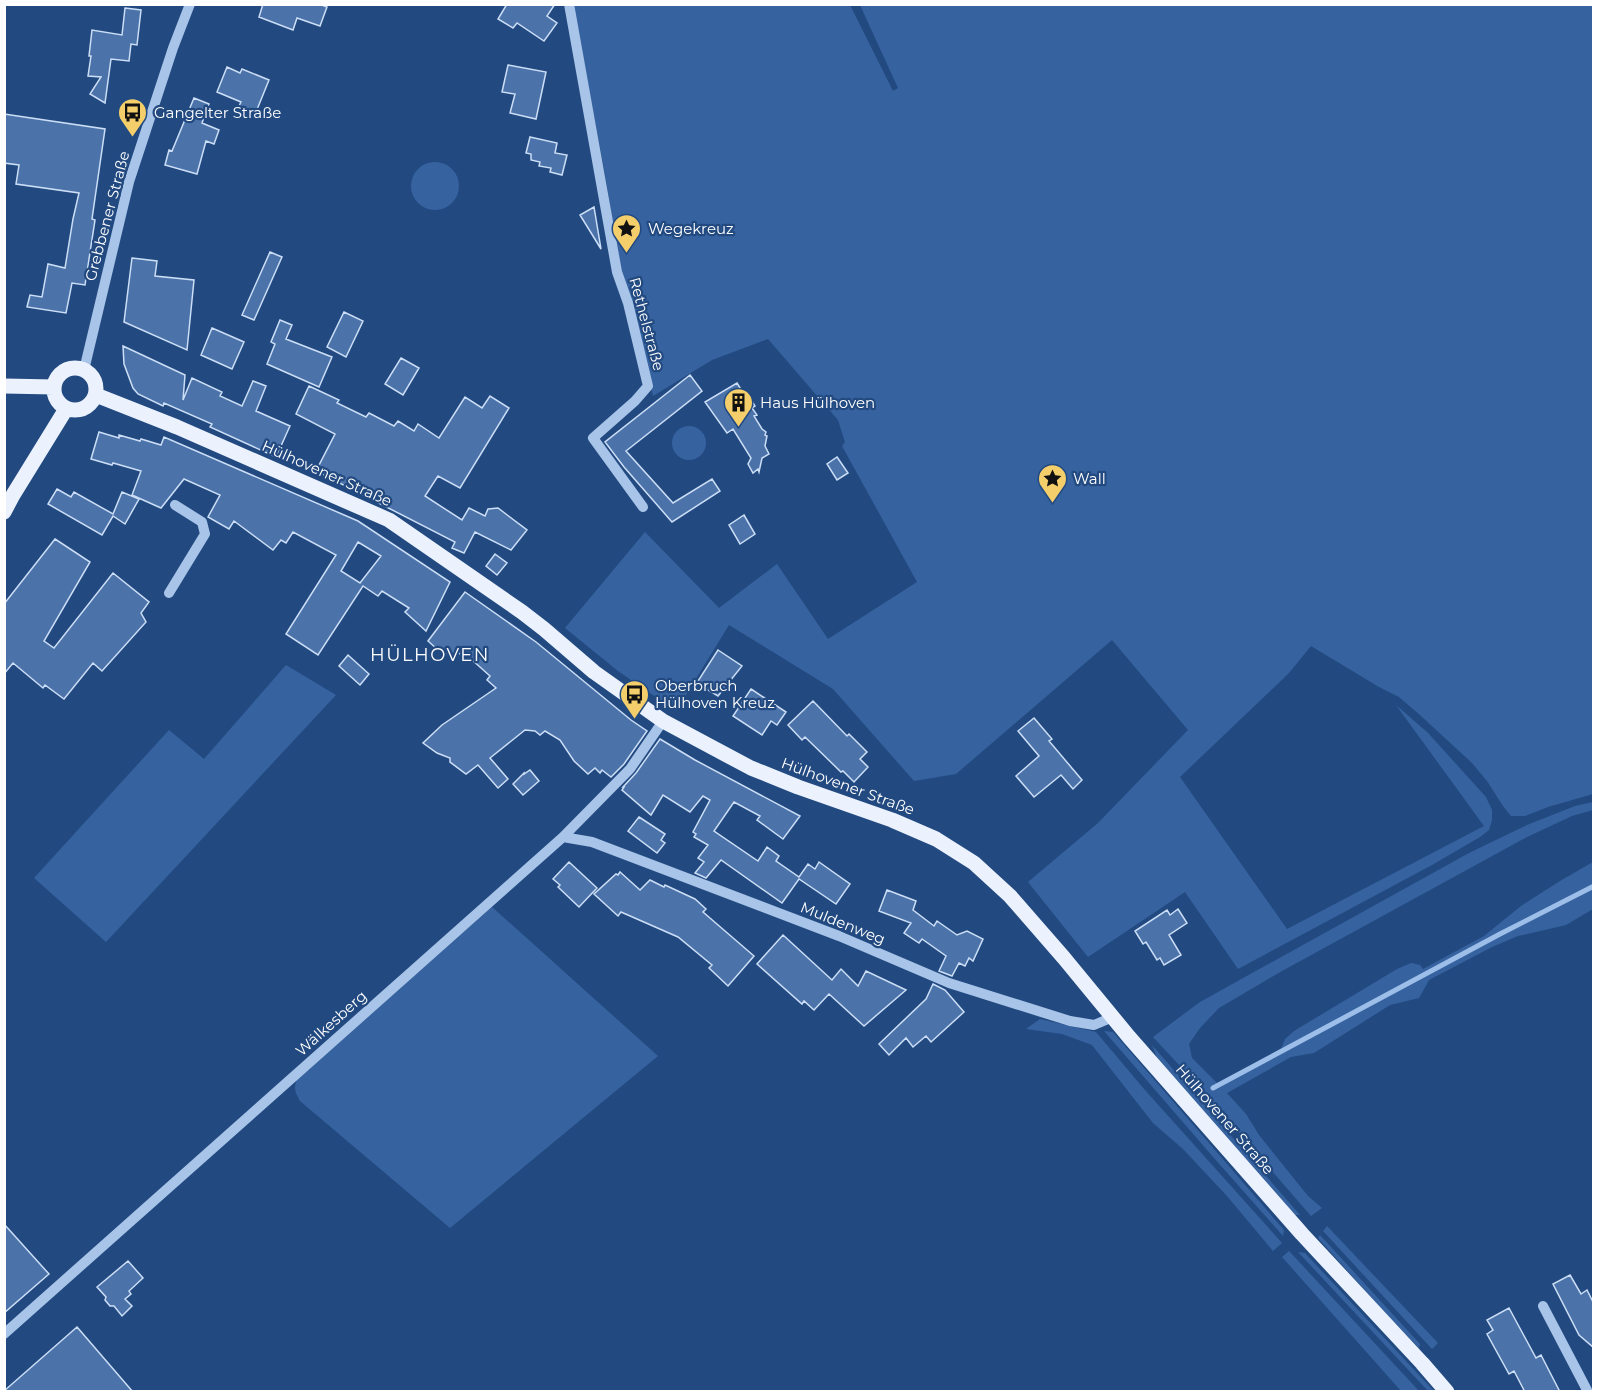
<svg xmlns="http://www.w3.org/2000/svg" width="1598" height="1396" font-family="Montserrat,sans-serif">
<rect width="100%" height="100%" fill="#224a81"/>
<path fill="#36639f" d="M573,5H850L893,91L898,88L860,5H1593V794L1548,807L1525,816H1511L1503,806L1487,781L1472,763L1420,715L1399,697L1379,687L1311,646L1289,673L1180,777L1287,929L1484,826L1396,705L1428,733L1486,797L1492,810V820L1489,830L1480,837L1432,865L1238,969L1185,892L1088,957L1028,882L1098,823L1188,730L1112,640L956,774L914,781L833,689L729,625L676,711L618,671L565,628L645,532L719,608L777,564L828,639L917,582L842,446L845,442L838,420L768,339L712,360L653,396L631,298L621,274L605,174Z
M411 186a24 24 0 1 1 48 0a24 24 0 1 1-48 0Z
M672 443a17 17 0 1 1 34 0a17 17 0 1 1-34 0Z
M286,665L336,695L106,942L34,878L169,730L204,759Z
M1593,802V810L1572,816L1527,837L1282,971L1219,1008L1200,1028L1189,1044L1192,1058L1218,1084L1281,1049L1285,1039L1294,1031L1397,969L1411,963L1420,965L1423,969L1484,936L1521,906L1560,881L1593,862V909L1566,925L1518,936L1492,947L1429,980L1419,998L1390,1005L1314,1053L1291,1057L1227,1093L1246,1114L1259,1135L1308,1196L1322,1208L1311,1216L1194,1081L1153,1037L1200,1002L1469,853L1527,825L1575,806Z
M492,907L658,1056L450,1228L300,1101C294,1091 293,1086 299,1076Z
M1040,1019L1096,1032L1144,1089L1282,1243L1273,1251L1227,1196L1183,1149L1153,1123L1092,1045L1062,1034L1026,1029Z
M1104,1031L1113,1032L1284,1230L1283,1236L1214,1158Z
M1152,1045L1300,1215H1295L1157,1058Z
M1327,1226L1438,1343L1432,1349L1323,1231Z
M1320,1235L1420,1344L1419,1348L1387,1315L1318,1238Z
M1289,1251L1419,1391H1401L1282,1257Z
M1298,1252L1305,1253L1434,1391H1428Z"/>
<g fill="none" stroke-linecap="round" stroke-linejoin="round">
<path stroke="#9cbee9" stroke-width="5" d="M1213,1088L1500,934L1594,886"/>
</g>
<path fill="#4b73aa" stroke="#ccdef6" stroke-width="1.5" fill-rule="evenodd" d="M263,4H319L327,7L320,26L297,18L293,30L259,17Z
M507,4H555L547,16L557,23L544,41L517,23L513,28L498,19Z
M125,8L141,10L137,45L131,44L129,61L111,59L105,103L90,94L101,77L88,76L91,56H89L92,30L122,35Z
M508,65L546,72L536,119L510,113L515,94L502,92Z
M227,67L240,73L242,69L269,80L256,112L239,106L241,102L217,92Z
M194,98L209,104L202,123L219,130L214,144L206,141L197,174L165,165L169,150L172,151Z
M4,114L105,129L92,219L95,220L85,285L72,283L66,313L27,307L30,295L42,297L48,264L65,268L73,219L79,193L16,184L19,165L4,163Z
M530,137L557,143L555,153L567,155L562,175L550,172L551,168L539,166L540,162L531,160V154L526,153Z
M594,207L601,249L580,215Z
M270,252L282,257L254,320L242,315Z
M132,258L157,261L155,276L194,280L187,350L124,322Z
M344,312L363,321L346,357L327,347Z
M280,320L292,325L286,339L332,357L319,387L267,364L275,344L271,342Z
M212,328L244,342L232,369L201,355Z
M123,346L185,375L183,400L192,378L222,392L220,396L242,406L253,381L266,386L256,411L290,426L276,457L210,427L212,424L164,403L163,406L138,394L133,388L124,364Z
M401,358L419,368L403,395L385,384Z
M690,375L702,391L626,451L673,503L712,479L720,491L672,522L624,467L605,442Z
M737,383L745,396L748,395L755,406L752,408L757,415L754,416L762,429L766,432L765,435L767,436L765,446L769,454L762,458L759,472L758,469L753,473L748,464L751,458L733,429L727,433L705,402Z
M309,386L339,400L337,403L366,417L369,413L394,426L398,421L414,431L418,424L439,438L465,397L482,408L490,396L509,408L460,488L438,476L425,496L462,520L469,508L485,516L488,509L498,508L527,530L511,550L475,532L464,553L452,548L455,542L316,471L335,434L296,414Z
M99,432L119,438V435L140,441L141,439L161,445L164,437L358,521L450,582L426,631L405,612L409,608L382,591L378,596L363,586L318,655L286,634L336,555L293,532L286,543L281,540L273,550L234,521L229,529L208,517L220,495L184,479L161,508L132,495L141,471L113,463L112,465L91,459ZM358,542L381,556L360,583L341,571Z
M837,457L848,473L837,480L827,464Z
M57,489L71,497L74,492L113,514L122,492L139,499L125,524L113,516L102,535L48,504Z
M744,515L755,534L740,544L729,525Z
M55,539L90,562L44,641L54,648L113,573L149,602L141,613L146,622L102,671L93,663L64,699L45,685L43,688L13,663L4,674V604Z
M495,554L507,563L497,575L486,566Z
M465,592L536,642L631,720L647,731L624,764L611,777L602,770L600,773L595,768L588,774L574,761L560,740L545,731L540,735L535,731L525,730L490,758L508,779L498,788L478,765L466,774L450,762V758L437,753L423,743L442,725L496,688L487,680L490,676L462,651L460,654L456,651L451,657L439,647L437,649L428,641Z
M718,650L742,666L718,696L703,687L704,685L698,681Z
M348,655L369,674L360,685L339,666Z
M751,689L786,712L777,725L771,721L762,735L733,716Z
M813,701L847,736L849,734L867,752L860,759L868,767L854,782L843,771L841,772L805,737L802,740L788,725Z
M1034,718L1052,739L1049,741L1082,780L1073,789L1061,775L1034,797L1016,776L1039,756L1018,731Z
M660,739L695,760L800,816L783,839L757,820L760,816L734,802L714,831L758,861L767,847L779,856L776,861L799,877L808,864L815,869L819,862L850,884L836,904L799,879L782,903L721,860L706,878L695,873L704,862L698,858L708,845L694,837L696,834L693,832L710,800L703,796L690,812L663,795L651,815L622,790L624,787H623L636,773Z
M530,770L539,781L523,795L513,784L524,773V774Z
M639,817L665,834L661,840L665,843L657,853L628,831Z
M569,862L597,888L579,907L558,887L560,885L553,879Z
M620,872L640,890L650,880L664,887L665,885L695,899L706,909L703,912L754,956L728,986L709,968L712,965L678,937L621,912L618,916L594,894L616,874L618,875Z
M887,890L916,901L913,910L934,926L937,921L957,935L967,931L983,939L973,961L969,958L965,966L959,963L952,976L939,971L946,956L922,939L919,943L904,933L911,923L879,911Z
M1178,909L1187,923L1169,935L1181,955L1164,965L1160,958L1157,960L1146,942L1143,944L1135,931L1167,910L1170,915Z
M783,935L832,980L841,969L858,986L866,971L906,990L864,1026L829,994L814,1010L804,1001L802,1004L757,964Z
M933,984L945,990L964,1012L931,1042L926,1036L913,1047L906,1038L889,1055L879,1044L926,999Z
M4,1224L49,1274L4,1313Z
M128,1261L143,1278L129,1291L131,1294L125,1299L132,1306L122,1316L114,1306H110L105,1300L106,1297L97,1287Z
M1570,1275L1581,1294L1587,1290L1593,1302V1347L1579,1335L1553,1284Z
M1509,1308L1536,1358L1541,1355L1560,1392H1525L1514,1371L1509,1374L1487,1334L1493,1330L1487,1320Z
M77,1327L133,1392H4V1391Z"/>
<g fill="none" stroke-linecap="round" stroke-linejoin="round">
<path stroke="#a8c4e8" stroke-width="10" d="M569,4L617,272L628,303L648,386L635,401L593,438L643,507
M84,370L129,182L173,48L190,4
M169,593L205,534L202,522L175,505
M563,837L592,842L839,936L949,983L1070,1021L1094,1025L1113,1017
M1543,1306L1588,1392
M4,1334L563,837L630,769L663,721"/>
<path stroke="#ebf2fd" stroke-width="15" d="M54 389a21 21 0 1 1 42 0a21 21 0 1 1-42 0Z
M4,386L54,387
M96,395L177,427L389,520L522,612L544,629L594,672L663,721L751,768L798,787L892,820L936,839L974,863L1010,896L1064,958L1129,1037L1302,1234L1422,1363L1447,1392
M4,512L13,495L66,409"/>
</g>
<defs>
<symbol id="bus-pin" viewBox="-11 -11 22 30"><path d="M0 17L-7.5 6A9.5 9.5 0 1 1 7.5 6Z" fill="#f3ce6b" stroke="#224a81"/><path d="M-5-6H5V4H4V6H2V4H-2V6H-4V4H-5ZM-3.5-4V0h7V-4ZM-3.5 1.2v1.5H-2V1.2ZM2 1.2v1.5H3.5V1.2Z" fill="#111"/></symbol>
<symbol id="sight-pin" viewBox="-11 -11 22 30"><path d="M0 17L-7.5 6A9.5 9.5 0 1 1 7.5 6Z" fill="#f3ce6b" stroke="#224a81"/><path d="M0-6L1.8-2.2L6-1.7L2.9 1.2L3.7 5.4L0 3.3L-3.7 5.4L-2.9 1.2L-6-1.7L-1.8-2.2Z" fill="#111"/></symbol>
<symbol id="building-pin" viewBox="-11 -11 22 30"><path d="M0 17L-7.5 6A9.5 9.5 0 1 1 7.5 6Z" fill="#f3ce6b" stroke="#224a81"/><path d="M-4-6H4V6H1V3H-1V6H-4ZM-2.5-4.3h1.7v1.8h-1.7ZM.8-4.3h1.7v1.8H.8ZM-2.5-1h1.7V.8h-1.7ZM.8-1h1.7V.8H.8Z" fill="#111"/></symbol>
</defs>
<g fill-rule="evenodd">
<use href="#bus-pin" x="116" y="96" width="33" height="45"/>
<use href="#sight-pin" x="610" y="212" width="33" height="45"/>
<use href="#building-pin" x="722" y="386" width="33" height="45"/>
<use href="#sight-pin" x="1036" y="462" width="33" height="45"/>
<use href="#bus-pin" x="618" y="678" width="33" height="45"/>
</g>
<g text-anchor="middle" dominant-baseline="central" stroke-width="4.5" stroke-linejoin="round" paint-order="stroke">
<g font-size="15" fill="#fff" stroke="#224a81" text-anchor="start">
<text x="154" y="112">Gangelter Straße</text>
<text x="648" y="228">Wegekreuz</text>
<text x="760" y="402">Haus Hülhoven</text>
<text x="1073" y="478">Wall</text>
<text x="655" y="685">Oberbruch<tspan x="655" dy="17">Hülhoven Kreuz</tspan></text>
</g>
<g font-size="15" fill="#fff" stroke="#224a81">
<text transform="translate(107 216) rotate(-75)">Grebbener Straße</text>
<text transform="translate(647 324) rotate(75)">Rethelstraße</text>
<text transform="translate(327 473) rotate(24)">Hülhovener Straße</text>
<text transform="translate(848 786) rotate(20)">Hülhovener Straße</text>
<text transform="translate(843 923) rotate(22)">Muldenweg</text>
<text transform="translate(331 1023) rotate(-42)">Wälkesberg</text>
<text transform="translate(1225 1119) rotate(49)">Hülhovener Straße</text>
</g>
<g font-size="18" letter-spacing="1.5" fill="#fff" stroke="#224a81">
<text x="430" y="655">HÜLHOVEN</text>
</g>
</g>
<rect width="1598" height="1396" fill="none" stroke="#ffffff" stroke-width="12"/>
</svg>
